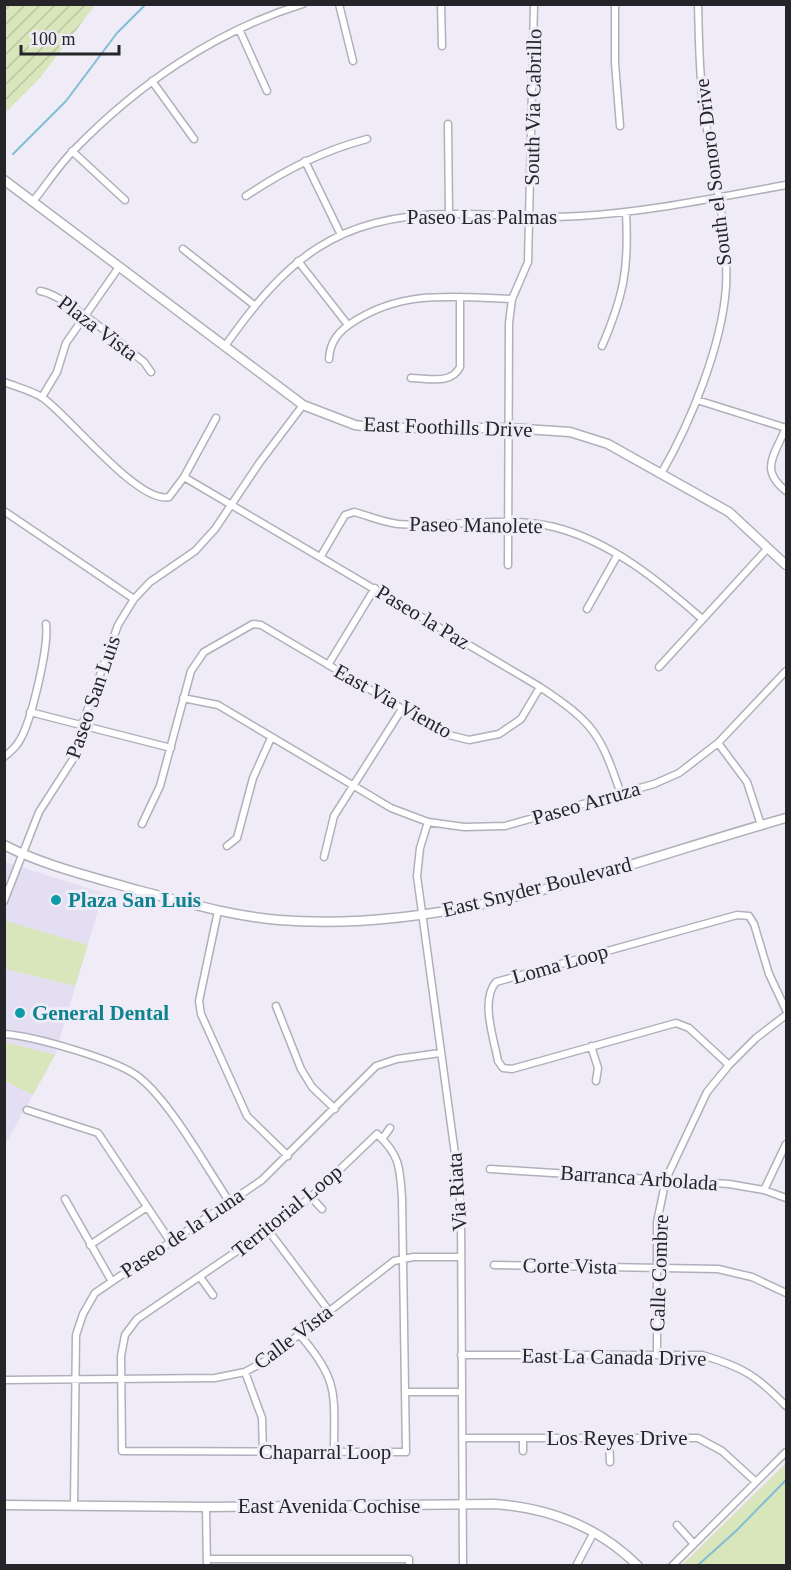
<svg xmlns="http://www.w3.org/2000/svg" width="791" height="1570" font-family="Georgia,serif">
<defs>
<pattern id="garden-furrows" width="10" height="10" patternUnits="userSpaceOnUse" patternTransform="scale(1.5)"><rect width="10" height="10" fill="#d9e6bc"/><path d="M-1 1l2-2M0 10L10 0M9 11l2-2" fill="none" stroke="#bac5a2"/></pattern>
</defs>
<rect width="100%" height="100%" fill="#efecf8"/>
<path fill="#e3def2" d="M5,862L103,893L55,1055L5,1145Z"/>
<path fill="#d9e6bc" d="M6,921L88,945L75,986L5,969Z
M5,1042L55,1055L33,1095L5,1081Z
M786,1463V1565H682Z"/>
<path fill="url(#garden-furrows)" d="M5,4L95,5L40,78L5,113Z"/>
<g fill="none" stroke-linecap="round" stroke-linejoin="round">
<path stroke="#80bdd7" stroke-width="2" d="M13,154L66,101L117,33L146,4
M697,1566L736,1531L786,1480"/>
<defs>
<path id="street" d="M339,4L353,61
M441,4L442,46
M615,4V63L620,126
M239,29L267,91
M152,81L194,139
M448,124L449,214
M72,151L125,200
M305,161L341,235
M246,196C285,170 322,151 367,139
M34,200C47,184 59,165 74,150C137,85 215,31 303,4
M183,249L254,305
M298,261L348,325
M40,291C64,294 122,345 144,362L151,372
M225,346C287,258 336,216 448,214C492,213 536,219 580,216C649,212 718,197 786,185
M602,346C624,295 629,268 626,212
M329,359C330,341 339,331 353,322C404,289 454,297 512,299
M411,378C429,378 451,385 460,367V297
M4,382C17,387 33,391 43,398C71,418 138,504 169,497L184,477L216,418
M42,397L57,372L66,343L119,267
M697,400L786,428
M786,427C776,454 758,469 786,491
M662,472C691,422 722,345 726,287C729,227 712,168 704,110C699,75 699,39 698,4
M184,477L540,687C594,723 600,733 621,794
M4,511L134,599
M321,556L345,515L354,512C369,516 382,522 398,524C449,528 504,515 554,527C610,541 659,581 701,618
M508,565L509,323L512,299L528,262L534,4
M587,609L617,556
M328,665L375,588
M659,667L767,549
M183,698L218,705L391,808L428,822L464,827L505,826L654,784L679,773L718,743L786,671
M30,712L171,748
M718,743L747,782L761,825
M4,757C9,753 15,748 18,743C31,725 49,646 46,624
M428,822L420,848L417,876L458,1176L461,1212L463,1566
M142,824L160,786L191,671L204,652L253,624L261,625L445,734L469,740L499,734L521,719L540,687
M227,846L237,838L253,778L271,738
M324,857L334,816L402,709
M4,901L39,812L75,756L82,725L118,625L134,599L150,582L195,551L215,529L260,462L303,405
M218,911L199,1001L201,1014L247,1116L288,1156
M276,1006L301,1069L312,1087L335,1109
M4,1034C33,1036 119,1060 140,1078C171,1103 206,1167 229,1201
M591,1046L598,1068L596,1081
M729,1065L689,1028L676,1023L512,1069L503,1068L498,1061C494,1039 480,1000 496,982L737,915L749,916L754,924L769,974L786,1010
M27,1110L98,1133L170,1241
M377,1134C400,1155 400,1168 402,1198L406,1452L122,1451L121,1356L125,1335L137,1319L268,1230L311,1197Z
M382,1139L390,1128
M490,1169L729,1184L764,1190L786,1198
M764,1190L786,1144
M311,1197L322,1209
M65,1199L111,1280
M268,1230L329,1311
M90,1245L147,1207
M494,1265L718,1269L752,1277L786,1293
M200,1277L213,1295
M299,1334C340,1381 334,1394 334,1453
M657,1354V1222L666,1179L707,1092L729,1065L756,1038L786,1015
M461,1355H702C743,1367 757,1376 786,1406
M245,1372L262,1418L263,1453
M4,1380L215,1378L245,1372L265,1361L394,1261L413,1257H461
M406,1392H461
M609,1437L610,1462
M462,1438H698L722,1451L756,1482
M523,1438V1451
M74,1506L76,1335L83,1314L95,1293L262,1180L376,1066L397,1059L440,1053
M206,1507L207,1566
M677,1525L694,1544
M207,1559H409V1566
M576,1566L594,1532
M672,1566L786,1452"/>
<path id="secondary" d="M4,180L303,405L355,425L377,428H509L570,432L608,444L729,512L786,565
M4,845C45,866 93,877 137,890C184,902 231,916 279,920C453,934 622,864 786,818
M4,1505L206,1507L495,1504C549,1508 599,1527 638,1566"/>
</defs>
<use href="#street" stroke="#b1afba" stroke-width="9"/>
<use href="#secondary" stroke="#b1afba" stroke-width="11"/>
<use href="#street" stroke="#fff" stroke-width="6"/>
<use href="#secondary" stroke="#fff" stroke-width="8"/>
</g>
<g fill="#0f9aa8" stroke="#efecf8" stroke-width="2">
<circle cx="56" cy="900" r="6"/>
<circle cx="20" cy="1013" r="6"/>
</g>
<g text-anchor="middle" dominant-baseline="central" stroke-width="6" stroke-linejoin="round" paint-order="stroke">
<g font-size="21" fill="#252428" stroke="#efecf8">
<text transform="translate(533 107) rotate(-89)">South Via Cabrillo</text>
<text transform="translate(713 172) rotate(-97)">South el Sonoro Drive</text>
<text x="482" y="217">Paseo Las Palmas</text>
<text transform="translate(98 328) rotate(37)">Plaza Vista</text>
<text transform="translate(448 427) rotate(2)">East Foothills Drive</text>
<text transform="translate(476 525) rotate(1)">Paseo Manolete</text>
<text transform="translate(423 617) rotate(31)">Paseo la Paz</text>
<text transform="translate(93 697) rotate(-71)">Paseo San Luis</text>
<text transform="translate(393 701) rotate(29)">East Via Viento</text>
<text transform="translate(586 803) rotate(-16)">Paseo Arruza</text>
<text transform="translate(537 887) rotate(-14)">East Snyder Boulevard</text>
<text transform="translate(560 964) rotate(-16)">Loma Loop</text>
<text transform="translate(639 1178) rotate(4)">Barranca Arbolada</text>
<text transform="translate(457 1192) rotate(-94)">Via Riata</text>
<text transform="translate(287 1211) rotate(-39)">Territorial Loop</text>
<text transform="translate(182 1233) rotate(-34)">Paseo de la Luna</text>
<text transform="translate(570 1266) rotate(1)">Corte Vista</text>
<text transform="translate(659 1273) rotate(-88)">Calle Combre</text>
<text transform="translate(293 1337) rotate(-37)">Calle Vista</text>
<text transform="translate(614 1357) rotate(1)">East La Canada Drive</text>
<text x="617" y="1438">Los Reyes Drive</text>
<text x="325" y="1452">Chaparral Loop</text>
<text x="329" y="1506">East Avenida Cochise</text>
</g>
<g font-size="21" font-weight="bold" fill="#0d838f" stroke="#efecf8" text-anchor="start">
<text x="68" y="900">Plaza San Luis</text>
<text x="32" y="1013">General Dental</text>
</g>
</g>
<rect width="791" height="1570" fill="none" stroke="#252428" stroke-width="12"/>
<path d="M21 45v9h98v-9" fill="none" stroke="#252428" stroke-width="3"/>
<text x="30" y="45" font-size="18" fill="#252428" stroke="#efecf8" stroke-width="4.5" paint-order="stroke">100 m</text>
</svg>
